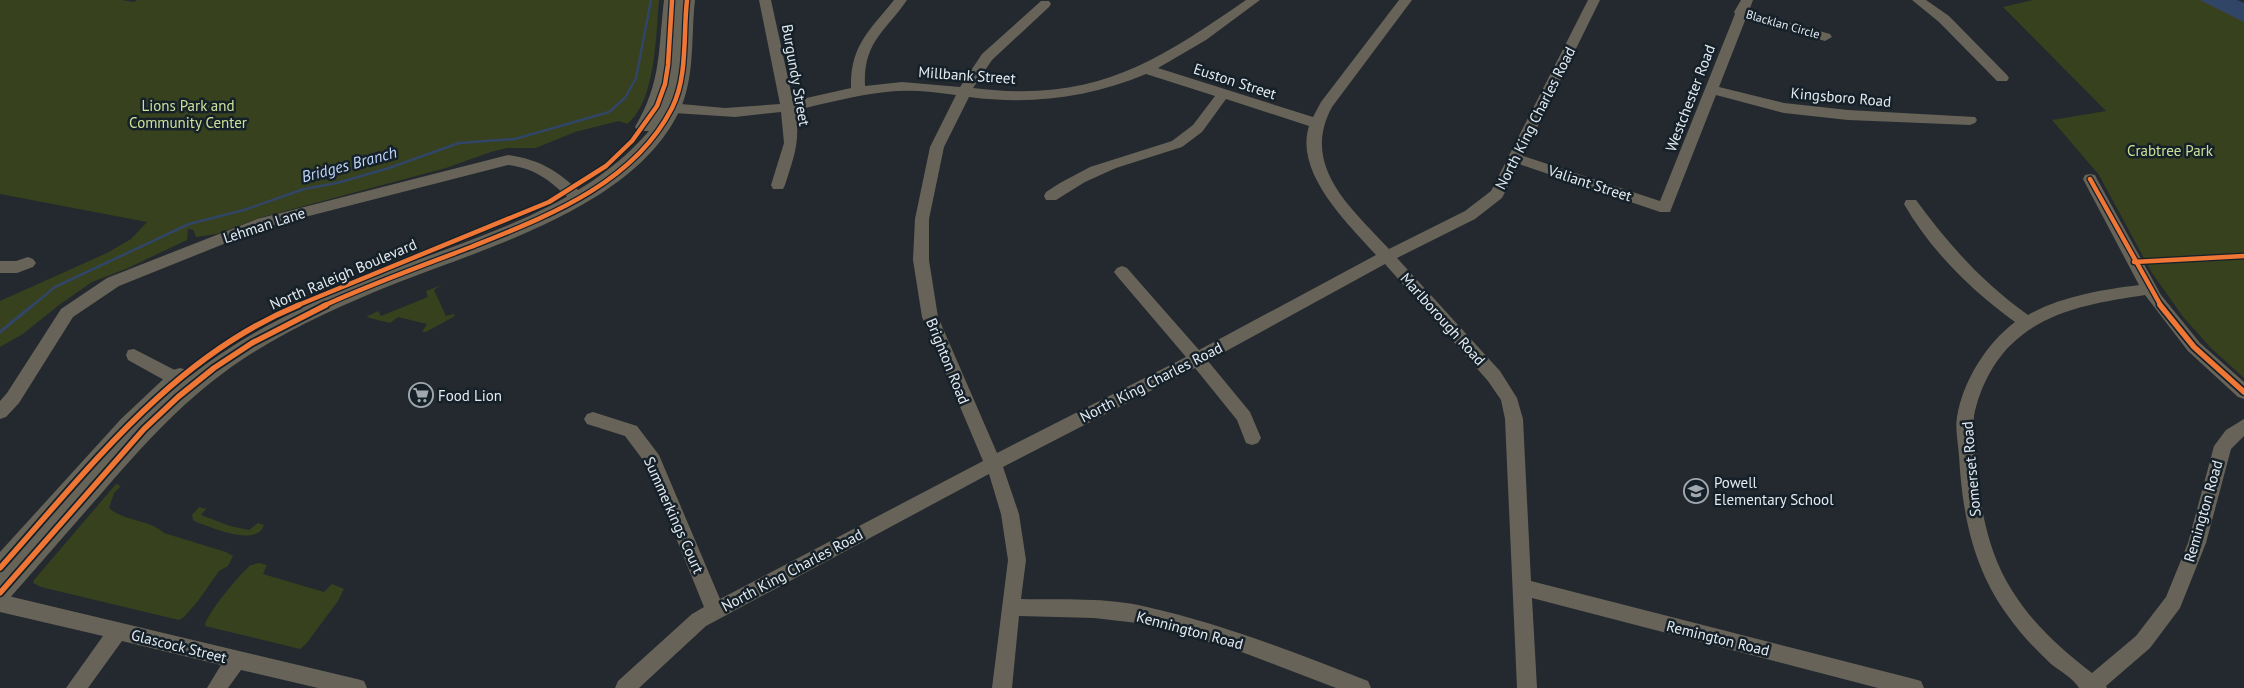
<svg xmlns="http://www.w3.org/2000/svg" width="2244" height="688" font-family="'PT Sans',sans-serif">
<rect width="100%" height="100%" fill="#23292e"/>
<path fill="#37411e" d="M0,0H122L134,2L137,0H659C656,33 656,102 627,124L619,121L575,132L536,148H507L491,152L446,168L259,218L217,234L196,237L193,230L188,229L187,240L128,268L92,282L59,305L23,334L0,347V301L107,253L131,239L147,222L0,194Z
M2033,0H2222L2244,8V378L2211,348L2184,318L2152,273L2099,175L2052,120L2106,111L2003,7Z
M442,285L434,290L446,316L454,314L455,316L426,332H422L427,324L398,317L390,323L366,317L378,311L381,316L428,297L426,291Z
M116,484L121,486L114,493L109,508C125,522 149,519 164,533L226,552L233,556L228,566L219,571L198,601L184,617L179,620L41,587L33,583L34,580Z
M199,507L206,509L201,515L230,526L249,530L258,523L264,525C256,548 212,527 196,522L193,520L192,515Z
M259,563L267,565L263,574L324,592L332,584L344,589L338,601L306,644L300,649L205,626C204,617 242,571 251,565C252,565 258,563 259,563Z"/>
<path fill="#314666" d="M2200,0H2237L2244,3V22Z"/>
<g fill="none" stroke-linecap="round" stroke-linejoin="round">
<path stroke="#314666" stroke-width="2.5" d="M32,306L55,287L189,224L244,210L304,189L337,183L389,168L459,143L515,139L609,112L625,98L636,78L651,0"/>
<path stroke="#314666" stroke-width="3" d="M0,332L33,305"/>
<path fill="#676358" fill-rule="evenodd" d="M759,0H771L793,101L851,88C850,46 869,31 894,0H907C885,32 863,42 865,86L902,82L960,87L982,54L1041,1H1049L1051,4L1049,7L992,60L973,88C1092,103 1152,65 1246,0H1260L1206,40L1158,68L1313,117L1321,102L1399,0H1412L1332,107C1300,166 1351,208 1389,249L1465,211L1491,191L1588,0H1600L1523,156L1660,201L1735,14L1734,12L1741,0H1753L1749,11L1830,34L1832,37L1825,41L1746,18L1719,87L1784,103L1848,110L1975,117L1977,120L1975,123L1970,125L1848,120L1784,113L1716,95L1670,212H1660L1519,164L1502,198L1475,219L1397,258L1500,371L1517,398L1523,419L1531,581L1914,679L1921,681L1924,688H1878L1532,598L1537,688H1517L1505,419L1501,400L1488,381L1385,264L1208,361L1250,412L1261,438L1258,443L1252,445L1246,443L1237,420L1195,368L1003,467L1019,514L1026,560L1021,599C1063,600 1107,597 1147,607C1223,624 1296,653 1368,681L1371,688H1336L1239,651L1146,624L1094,618L1019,616L1012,688H992L1008,560L1001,514L989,474L706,626L639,688H615L618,681L692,614L704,607L646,464L625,436L587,424L584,419L587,414L593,412L637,426L659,455L720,599L983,461L922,317L913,260L915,219L930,147L956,95C933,92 909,89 886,92C855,95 825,104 795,110C801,141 794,156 785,185L783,189H773L771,185L784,143L781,112L735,117L659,112L652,107L659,102L725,108L780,104ZM1146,74L1215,96L1193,125L1172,141L1090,167L1060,183L1046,192L1044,196L1046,200H1056L1085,182L1116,168L1182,147L1202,132L1226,99L1309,126C1294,173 1348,224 1376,255L1199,350L1127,268L1122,266L1117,268L1114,272L1117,276L1186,357L997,453L938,317L929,260V219L944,147L969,97C1030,105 1089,98 1146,74Z
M1912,0H1926L1949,16L2007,75L2009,78L2007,81H1997L1939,22Z
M508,155C543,160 558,172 584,195L586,199L584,203H574C552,183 539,169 508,165L266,227L119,286L73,317L19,403L6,417L0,419V401L7,393L61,309L107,278L257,219Z
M2090,174L2095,175L2097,179L2161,295L2200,343L2244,382V399L2238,397L2188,351L2145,295C2101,302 2056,308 2021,336C1996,355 1980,386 1974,416C1973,426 1975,436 1976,447C1978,496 1985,549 2013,592C2033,624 2062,650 2092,673L2136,636L2166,597L2188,543L2214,446L2226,430L2244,419V436L2231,449L2206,543L2180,608L2150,648L2106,686L2107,688H2079C2074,679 2060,671 2051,664C2035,649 2020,633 2008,616C1973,569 1962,513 1959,455C1958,443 1955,429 1957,417C1963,381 1986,344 2015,322C1972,291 1931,251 1904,204L1906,200H1916C1948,244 1983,283 2028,315C2062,296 2101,290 2139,285L2083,179L2085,175Z
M28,257L33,259L36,263L33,267L17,273H0V261H16Z
M134,349L194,380L196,385L194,390L188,392L182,390L128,360L126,355L128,350Z
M0,594L357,679L364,681L367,688H318L241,670L228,688H207L221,665L122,641L88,688H66L103,636L0,612Z"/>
<path fill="#666459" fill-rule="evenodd" d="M664,0H695C691,35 695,72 682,105C640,205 488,247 394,284C342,305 290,328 243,359C187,396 144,444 100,495C69,530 39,565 8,600L0,603V552L121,419L173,370L180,368L187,370L190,376C248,331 312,301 380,274C474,237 581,210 649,131H638L635,127C662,81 658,50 664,0Z"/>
<defs>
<path id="cycleway-far1" d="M2090,179L2161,306
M2134,262L2244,256
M296,306L549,202L606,166L632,141L657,106L665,84L668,65L672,0
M323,306C371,284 421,266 471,247C545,217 633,185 672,108C688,76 683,35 687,0"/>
<path id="cycleway" d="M2160,305L2194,347L2244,392
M0,568C89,469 172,357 299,305
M0,593L144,429L178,397L214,368L252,343L326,305"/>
</defs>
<use href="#cycleway-far1" stroke="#152029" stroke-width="7"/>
<use href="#cycleway" stroke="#152029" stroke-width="9"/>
<use href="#cycleway-far1" stroke="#f07635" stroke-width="4.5"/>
<use href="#cycleway" stroke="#f07635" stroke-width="5.5"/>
</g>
<defs>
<symbol id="supermarket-ring" viewBox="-11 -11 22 22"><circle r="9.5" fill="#152029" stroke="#a0a7ad" stroke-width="1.5"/><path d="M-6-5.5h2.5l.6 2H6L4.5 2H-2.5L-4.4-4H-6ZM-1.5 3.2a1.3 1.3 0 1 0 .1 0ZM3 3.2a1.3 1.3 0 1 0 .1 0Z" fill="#a0a7ad"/></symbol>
<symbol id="school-ring" viewBox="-11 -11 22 22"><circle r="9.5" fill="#152029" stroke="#a0a7ad" stroke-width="1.5"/><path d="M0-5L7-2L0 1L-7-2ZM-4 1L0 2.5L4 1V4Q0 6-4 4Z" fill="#a0a7ad"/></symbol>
</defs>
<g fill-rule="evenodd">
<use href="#supermarket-ring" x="407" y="381" width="28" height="28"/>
<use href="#school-ring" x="1682" y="477" width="28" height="28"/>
</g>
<g text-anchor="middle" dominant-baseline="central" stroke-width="5" stroke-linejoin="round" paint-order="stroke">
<g font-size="12" fill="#e3ebf1" stroke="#152029">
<text transform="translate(1783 24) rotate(16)">Blacklan Circle</text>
</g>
<g font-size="15" fill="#e3ebf1" stroke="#152029">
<text transform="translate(796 75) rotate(80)">Burgundy Street</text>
<text transform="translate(967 75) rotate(4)">Millbank Street</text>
<text transform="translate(1235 81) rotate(18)">Euston Street</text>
<text transform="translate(1841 97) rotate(5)">Kingsboro Road</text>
<text transform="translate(1690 98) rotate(-69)">Westchester Road</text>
<text transform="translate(1535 118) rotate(-63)">North King Charles Road</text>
<text transform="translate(1590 183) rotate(18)">Valiant Street</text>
<text transform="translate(264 225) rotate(-18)">Lehman Lane</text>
<text transform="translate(343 274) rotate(-23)">North Raleigh Boulevard</text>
<text transform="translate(1443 319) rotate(48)">Marlborough Road</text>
<text transform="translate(948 361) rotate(68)">Brighton Road</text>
<text transform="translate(1151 382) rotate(-27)">North King Charles Road</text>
<text transform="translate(1971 469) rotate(-95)">Somerset Road</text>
<text transform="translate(2203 511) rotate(-74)">Remington Road</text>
<text transform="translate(674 515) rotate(66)">Summerkings Court</text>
<text transform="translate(792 570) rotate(-28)">North King Charles Road</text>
<text transform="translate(1190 630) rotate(15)">Kennington Road</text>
<text transform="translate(1718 638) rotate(14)">Remington Road</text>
<text transform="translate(179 646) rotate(14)">Glascock Street</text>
</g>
<g font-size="15" fill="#cbe098" stroke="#152029">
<text x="188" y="105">Lions Park and<tspan x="188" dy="17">Community Center</tspan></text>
<text x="2170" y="150">Crabtree Park</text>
</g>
<g font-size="15" fill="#e3ebf1" stroke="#152029" text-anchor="start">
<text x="438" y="395">Food Lion</text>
<text x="1714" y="482">Powell<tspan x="1714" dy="17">Elementary School</tspan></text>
</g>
<g font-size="16" font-style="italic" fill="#bfd7fc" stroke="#152029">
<text transform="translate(349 164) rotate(-15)">Bridges Branch</text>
</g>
</g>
</svg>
